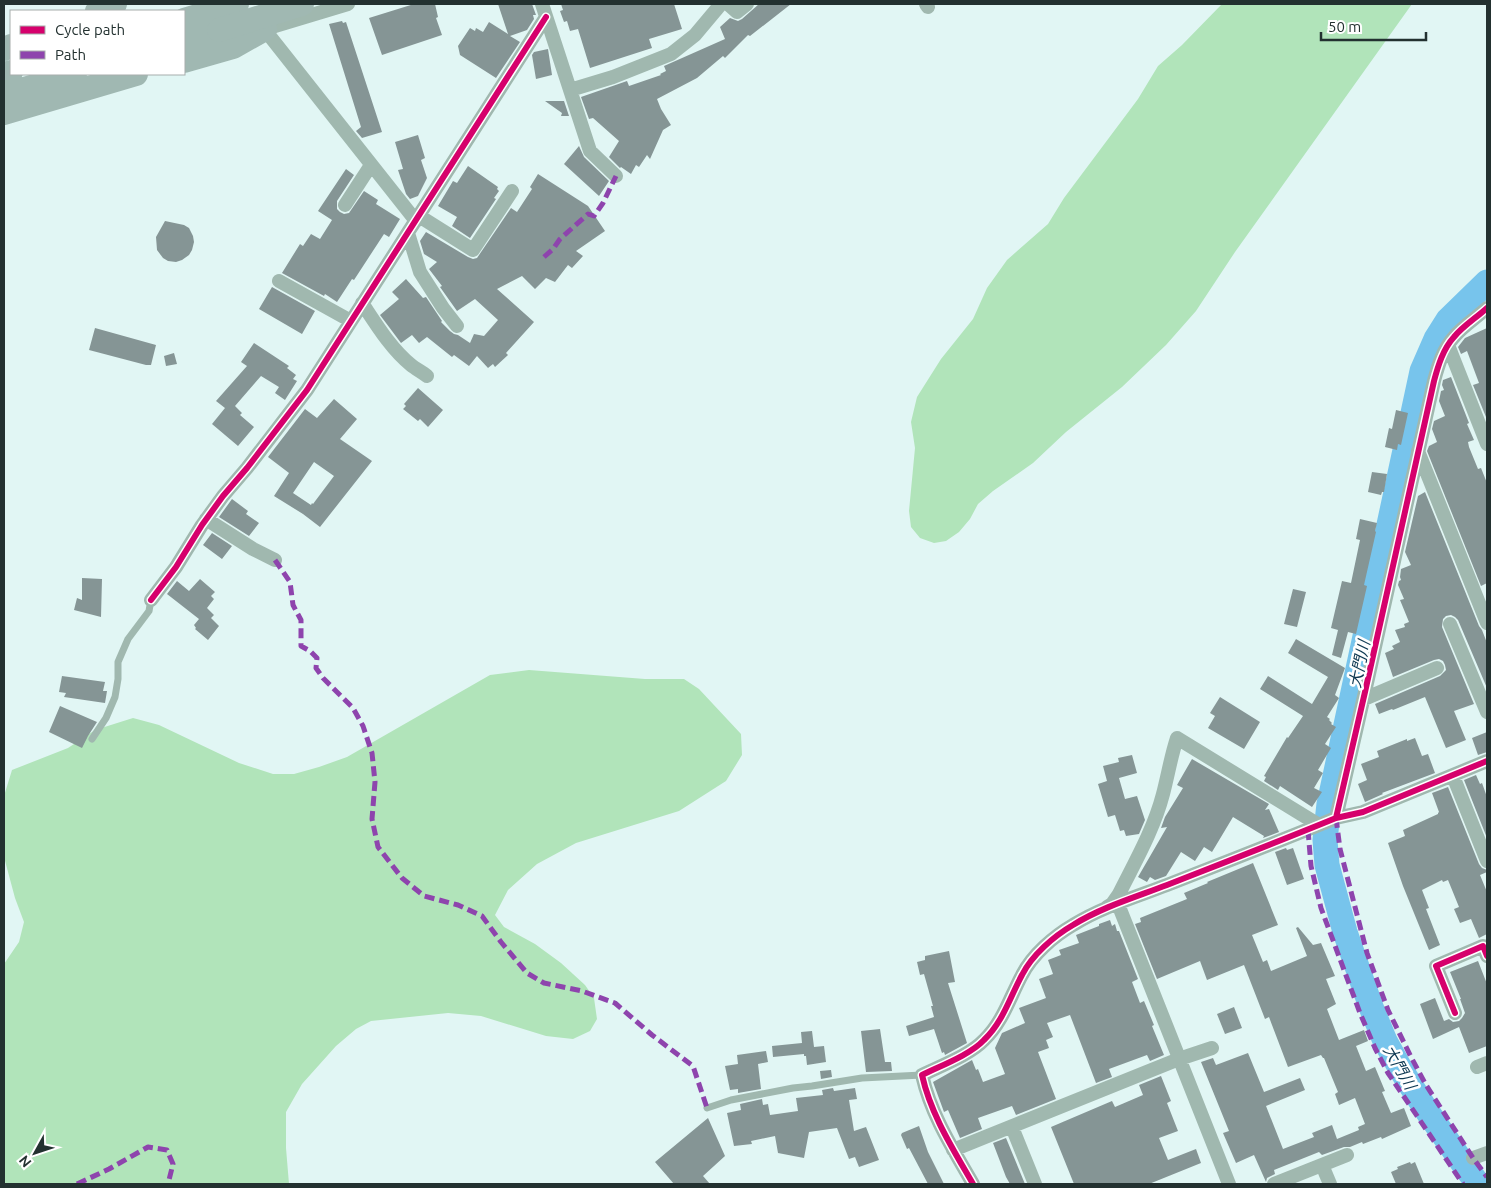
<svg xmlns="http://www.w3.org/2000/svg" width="1491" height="1188" font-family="Ubuntu,'Noto Sans JP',sans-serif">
<rect width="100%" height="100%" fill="#e1f6f4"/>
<path fill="#b1e4ba" d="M1222,4H1412L1235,252L1196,311L1166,345L1122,387L1066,432L1033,463L993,491L978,504L970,519L959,532L946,541L934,543L920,538L911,527L909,511L915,448L911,422L917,397L941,359L973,319L987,288L1007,260L1048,224L1064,198L1138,99L1158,66L1182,45Z
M529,670L645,679H684L699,689L741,734L742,755L726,781L679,811L576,843L537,864L508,890L495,915L504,927L535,944L561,963L585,985L594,998L597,1019L590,1031L573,1039L546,1036L481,1016L448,1013L371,1021L356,1029L336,1046L302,1084L286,1112V1148L289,1184H4V964L19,942L24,922L15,898L4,857V796L12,770L68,748L95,730L133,718L159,725L239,763L273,774H294L319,767L347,757L490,675Z"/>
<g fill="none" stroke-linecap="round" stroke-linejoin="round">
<path stroke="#77c4ec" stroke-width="25" d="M1478,1184L1464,1165L1425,1108L1400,1068L1385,1041L1371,1007L1345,932L1327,865L1325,840L1329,804L1422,371L1436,339L1448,320L1487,282"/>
</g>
<path fill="#859595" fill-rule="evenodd" d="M414,4H435L438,17L436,18L442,35L382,55L369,18Z
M498,4H532L536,15H533L534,19L527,30L510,36L520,42L496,78L460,55L458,46L470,28L475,31L476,28L483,32L489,22L508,34Z
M561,4H674L682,29L649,39L652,48L590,68L578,29L570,31L567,21L564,22L560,11L563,10Z
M759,4H791L750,36L748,35L725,58L723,56L697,78L657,99L661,109L671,125L663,130L650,159L647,155L639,167L636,165L631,174L621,167L620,168L609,157L619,141L593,118L589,119L581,97L627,81L629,86L661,75L660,74L666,71L664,66L725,39L720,27L730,18L738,21L742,19Z
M342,21L343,23L346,22L382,132L362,138L356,131L361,127L329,24Z
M548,49L552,75L536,79L532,55L534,52Z
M545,101H564L569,116H561L562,113Z
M418,135L425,158L421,160L427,178L418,196L410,199L406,194L398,170L403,169L395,142Z
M579,146L584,157L609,181L599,196L564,164Z
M468,166L498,187L497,189L499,191L494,198L496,199L470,238L452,226L457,217L438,206L453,181L457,183Z
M346,169L354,175L337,201V209L340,212L344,214L349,213L364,191L378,200L376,204L400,219L389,237L384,234L354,280L352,279L337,302L325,294L324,296L282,273L300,244L303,246L311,234L320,239L332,220L318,211Z
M538,174L588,206L605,231L576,251L583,256L572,268L568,265L555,282L546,278L535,289L522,276L497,289L534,322L506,353L508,355L495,367L493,364L488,368L477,356L469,366L454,355L452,357L427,337L419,343L412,335L401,343L380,315L399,299L392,292L406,279L423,298L426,297L442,321L441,322L450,331L454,334L458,335L470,343L474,334L484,336L498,320L475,299L457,311L440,287L442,286L429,269L437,262L424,254L420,241L426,232L468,257L473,259L477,258L511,208L517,212L532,189L530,187Z
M165,221L184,225L189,228L193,236L194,242L192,250L189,255L182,260L176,262L168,261L163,258L157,250L156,237Z
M272,287L315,311L302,334L259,309Z
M95,328L156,345L151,365H146L89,350Z
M1487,328V416L1486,417L1473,385L1479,383L1467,351L1461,354L1458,347L1465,338Z
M254,343L289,366L287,368L296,375L293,379L297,381L285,400L275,393L279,387L261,376L235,406L242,413L240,415L254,427L238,446L212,424L225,408L216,401L247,366L241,362Z
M174,353L177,364L166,366L164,356Z
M1451,377L1469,423L1467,424L1474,440L1468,442L1469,447L1478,469L1481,468L1487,483V583L1481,586L1427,451L1429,446L1437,442L1432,429L1434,421L1445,416L1439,401L1441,391L1444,390L1442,385L1443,380Z
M418,388L443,410L428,427L420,419L418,421L403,409L406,406L404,404Z
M334,399L357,419L340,439L372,461L320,527L303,514L274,496L289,473L268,457L305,409L317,418ZM314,462L334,476L313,504L312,503L311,505L293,493Z
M1396,410L1408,413L1401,445L1398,444L1397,450L1385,447L1389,428L1392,429Z
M1372,472L1387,474L1384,492H1382L1381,495L1368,492Z
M1425,492L1479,626L1482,630L1487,643V688L1458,620L1455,617L1451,615L1446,616L1443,619L1442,627L1474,704L1454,711L1466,740L1446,748L1425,697L1393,710L1392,709L1379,714L1375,704L1440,676L1446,670L1445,665L1443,661L1439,659L1434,660L1393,677L1385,653L1394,649L1392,646L1400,642L1395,630L1405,627L1404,624L1409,622L1400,600L1404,599L1398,585L1399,581L1401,580L1400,577L1401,569L1411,565L1405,552L1418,496Z
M232,499L248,511L246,514L259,523L249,536L219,517Z
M1360,519L1377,523L1375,531L1376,532L1364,585L1367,586L1356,634L1348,632L1341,658L1332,655L1338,630L1331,628L1342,581L1351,583L1360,540L1356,539Z
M212,533L232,546L222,559L203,545Z
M82,578L102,579L101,617L74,610L77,598L82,600Z
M200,579L215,592L211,596L214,599L207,608L214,615L211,618L219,626L208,640L195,629L196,628L194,625L199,619L167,594L177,581L189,591Z
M1293,589L1306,592L1297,627L1284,624Z
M1296,639L1345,668L1335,695L1339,698L1327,717L1330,719L1329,720L1332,723L1331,724L1336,727L1325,744L1331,748L1318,770L1323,773L1314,788L1322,792L1312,807L1280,786L1278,790L1264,781L1266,777L1264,776L1287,737L1288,738L1303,716L1260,689L1268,676L1312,704L1328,677L1288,653Z
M62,676L105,682L103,691H107L105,703L64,697L66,693L59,692Z
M1220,697L1260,722L1244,749L1208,728L1215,716L1210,713Z
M60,706L97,722L88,736L82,748L49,732Z
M1487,732V752L1478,755L1472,738Z
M1415,738L1422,756L1428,754L1435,773L1382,793L1383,794L1365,802L1358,784L1367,780L1361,764L1379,757L1377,751L1407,739V741Z
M1132,755L1137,773L1119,778L1125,799L1137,796L1145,820L1139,834L1126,836L1124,830L1120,831L1115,815L1108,817L1098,784L1107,781L1103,766L1119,762L1118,758Z
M1192,759L1269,804L1265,810L1269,809L1279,832L1263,838L1264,836L1233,817L1212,852L1204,847L1195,861L1181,852L1166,876L1155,880L1150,877L1147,882L1138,877L1167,827L1161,828L1165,817L1183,788L1177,785Z
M1476,775L1480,784L1482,783L1487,797V838L1464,780Z
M1448,787L1479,864L1482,868L1487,870V872L1480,875L1487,892V934L1479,938L1471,919L1460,923L1454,909L1459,907L1448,880L1443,882L1442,880L1422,890L1429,908L1426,909L1440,945L1429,950L1403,886L1388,843L1405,836L1403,830L1438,814V813L1439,812L1432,793Z
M1286,848L1287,850L1293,848L1304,879L1287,885L1275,852Z
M1253,863L1278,925L1252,935L1263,962L1267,960L1271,971L1307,956L1296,928L1298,927L1313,945L1321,943L1335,976L1326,979L1336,1004L1327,1009L1339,1040L1364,1030L1368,1041L1356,1046L1366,1071L1375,1067L1385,1091L1382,1092L1391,1113L1404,1108L1411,1126L1382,1139L1381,1137L1363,1144L1362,1142L1350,1147H1344L1322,1155L1319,1152L1274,1170L1275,1174L1267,1178L1266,1182L1254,1155L1236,1163L1223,1133L1229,1131L1201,1062L1213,1058L1216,1065L1248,1053L1264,1092L1300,1078L1305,1090L1266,1106L1283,1149L1314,1137L1312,1133L1332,1125L1337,1139L1359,1130L1358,1127L1365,1124L1355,1098L1339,1105L1335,1094L1338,1092L1324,1058H1323L1321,1055L1288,1067L1269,1017L1265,1019L1244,965L1207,980L1200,961L1157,979L1135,924L1141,922L1140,918L1187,899L1184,893L1208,883L1207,882Z
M1110,920L1112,926L1115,924L1117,931H1119L1138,979L1132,982L1140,1003L1144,1001L1154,1025L1152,1026L1164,1055L1150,1061L1147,1055L1109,1069L1112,1077L1096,1083L1070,1015L1047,1023L1053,1037L1046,1040L1049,1048L1038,1052L1056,1099L1016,1115L1012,1106L978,1118L982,1129L960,1138L948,1110L944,1112L933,1082L972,1060L976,1070L978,1069L983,1082L1005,1074L995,1048L1002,1033L1025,1023L1019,1008L1046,998L1039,979L1053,974L1048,960L1061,955L1059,950L1079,943L1076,935L1099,926V924Z
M949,951L955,982L948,983L967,1043L945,1055L944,1052L942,1053L934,1029L909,1036L906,1026L934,1017L931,1006H933L924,974L920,975L917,962L925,960V956Z
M1478,961L1487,984V1046L1469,1053L1459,1027L1433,1039L1420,1004L1435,998L1444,1021L1449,1019L1453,1022L1459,1021L1462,1018L1465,1013L1460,999H1461L1450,972Z
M1234,1007L1242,1028L1225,1034L1217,1014Z
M880,1029L885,1062H891L892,1071L866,1072L861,1031Z
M812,1031L814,1047L824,1046L826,1062L807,1065L806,1056H804V1054L773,1057L772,1046L802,1043L801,1032Z
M766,1051L768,1062L758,1064L761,1089L738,1093V1089L730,1090L725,1066L738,1064L737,1055Z
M831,1070L832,1077L821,1079L820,1071Z
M1161,1076L1171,1101L1167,1103L1178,1131L1159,1138L1168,1160L1196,1149L1201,1163L1149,1184H1074L1051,1127L1112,1101L1115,1107L1143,1095L1139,1085Z
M833,1088L834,1091L855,1088L857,1099L849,1100L854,1131L866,1127L879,1160L859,1167L855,1157L849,1159L837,1128L809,1132L804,1158L778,1153L775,1136L751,1141L752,1144L734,1146L727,1113L741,1110L740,1104L762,1099L763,1105L768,1104L770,1115L798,1111L796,1098L823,1095L822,1090Z
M708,1118L725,1156L703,1176L710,1184H674L655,1162Z
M919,1126L928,1152L944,1184H928L909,1148L907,1149L901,1135L902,1133Z
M1006,1138L1025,1184H1010L1006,1177L993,1143Z
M1410,1162L1411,1164L1415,1162L1424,1184H1396L1391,1172L1398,1169L1397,1167Z"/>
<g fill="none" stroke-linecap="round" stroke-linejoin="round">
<path stroke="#a0b8af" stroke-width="7" d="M92,739L106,718L115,697L118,679V662L128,639L149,611L151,600
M707,1108L731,1100L793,1088L812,1086L862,1078L922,1075"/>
<path stroke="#a0b8af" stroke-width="14" d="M542,4L590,151L616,176
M728,4L737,12L747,4
M926,4L928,7
M261,25L416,221
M265,29L348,4
M570,90L613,77L671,54L695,35L721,4
M345,205L371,165
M419,216L473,250L512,191
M408,233L420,272L443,308L457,326
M279,281L351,321
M362,303C376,324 391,349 411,365C416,369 422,372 427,376
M1448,345L1487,444
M1418,451L1487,623
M206,519L253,549L275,560
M151,600L176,567L202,525L223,496L247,468L307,390L546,17
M1450,624L1487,712
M1364,699L1437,668
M1453,776L1487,861
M1336,818L1365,692L1434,381C1438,366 1443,349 1454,337C1463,326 1476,318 1487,308
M1118,904L1229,1184
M1107,907L1112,904L1119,894C1135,862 1154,829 1163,794C1168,775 1171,756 1177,738L1319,825
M1455,1013L1436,966L1483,946L1487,956
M1477,1067L1487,1063
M1012,1127L1035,1184
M953,1150L1179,1059L1212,1048
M1473,1158L1487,1153
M1322,1165L1330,1184
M973,1184C953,1149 931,1115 922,1075C940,1066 970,1055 984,1040C1003,1022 1010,997 1022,975C1032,955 1054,936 1073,925C1102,907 1136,897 1167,885C1223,863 1280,841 1336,818L1363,812L1487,761
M1274,1184L1347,1155"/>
<path stroke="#a0b8b2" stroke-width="24" d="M97,11L115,4
M184,20L237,4
M184,40L219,30
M4,49L11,46
M184,61L233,47L265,29
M4,74L11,72
M4,95L75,74
M4,113L136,74"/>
<path stroke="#a0b8b2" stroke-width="24" d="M219,30L302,4"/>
<path stroke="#8e44ad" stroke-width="5" stroke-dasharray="10 5" stroke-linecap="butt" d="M544,257L553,249L560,239L588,214L594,216L603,203L616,176
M275,560L290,582L293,605L301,620V646L310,651L317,658L316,668L323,678L353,708L363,726L372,753L375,782L372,819L378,847L402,878L424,896L458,905L482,916L501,942L527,973L544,983L582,991L615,1003L652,1035L693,1066L707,1108
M1336,818L1340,849L1367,953L1388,1010L1411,1057L1426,1085L1473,1158L1487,1177
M1308,830L1311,866L1321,908L1360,1013L1375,1048L1388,1073L1463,1184
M77,1184L109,1169L148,1147L167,1150L173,1164L168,1184"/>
<defs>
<path id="cycleway" d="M151,600L176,567L202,525L223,496L247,468L307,390L546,17
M1336,818L1365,692L1434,381C1438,366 1443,349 1454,337C1463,326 1476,318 1487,308
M1455,1013L1436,966L1483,946L1487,956
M973,1184C953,1149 931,1115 922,1075C940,1066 970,1055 984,1040C1003,1022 1010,997 1022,975C1032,955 1054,936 1073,925C1102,907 1136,897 1167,885C1223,863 1280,841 1336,818L1363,812L1487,761"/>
</defs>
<use href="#cycleway" stroke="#fff" stroke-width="9"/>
<use href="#cycleway" stroke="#d6006c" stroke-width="6"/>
</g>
<g text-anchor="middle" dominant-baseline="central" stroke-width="5" stroke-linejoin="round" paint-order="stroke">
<g font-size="16" font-style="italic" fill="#0f3952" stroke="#fff">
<text transform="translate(1359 664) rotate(-78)">大門川</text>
<text transform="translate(1400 1067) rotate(60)">大門川</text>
</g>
</g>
<rect width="1491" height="1188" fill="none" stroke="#233130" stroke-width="10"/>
<rect x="10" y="10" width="175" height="65" fill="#ffffff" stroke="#a7adac"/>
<rect x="20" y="26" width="25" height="8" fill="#d6006c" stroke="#a7adac"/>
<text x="55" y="35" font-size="15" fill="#233130">Cycle path</text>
<rect x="20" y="51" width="25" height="8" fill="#8e44ad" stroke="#a7adac"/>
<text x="55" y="60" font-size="15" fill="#233130">Path</text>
<g transform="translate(35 1153) rotate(230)" stroke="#ffffff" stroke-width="4" paint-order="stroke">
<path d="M0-4L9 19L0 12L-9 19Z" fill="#233130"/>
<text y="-8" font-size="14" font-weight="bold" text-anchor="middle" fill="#233130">N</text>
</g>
<path d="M1321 32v8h105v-8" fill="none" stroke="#233130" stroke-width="2.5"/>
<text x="1328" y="32" font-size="15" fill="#233130" stroke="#ffffff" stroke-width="4" paint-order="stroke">50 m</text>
</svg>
